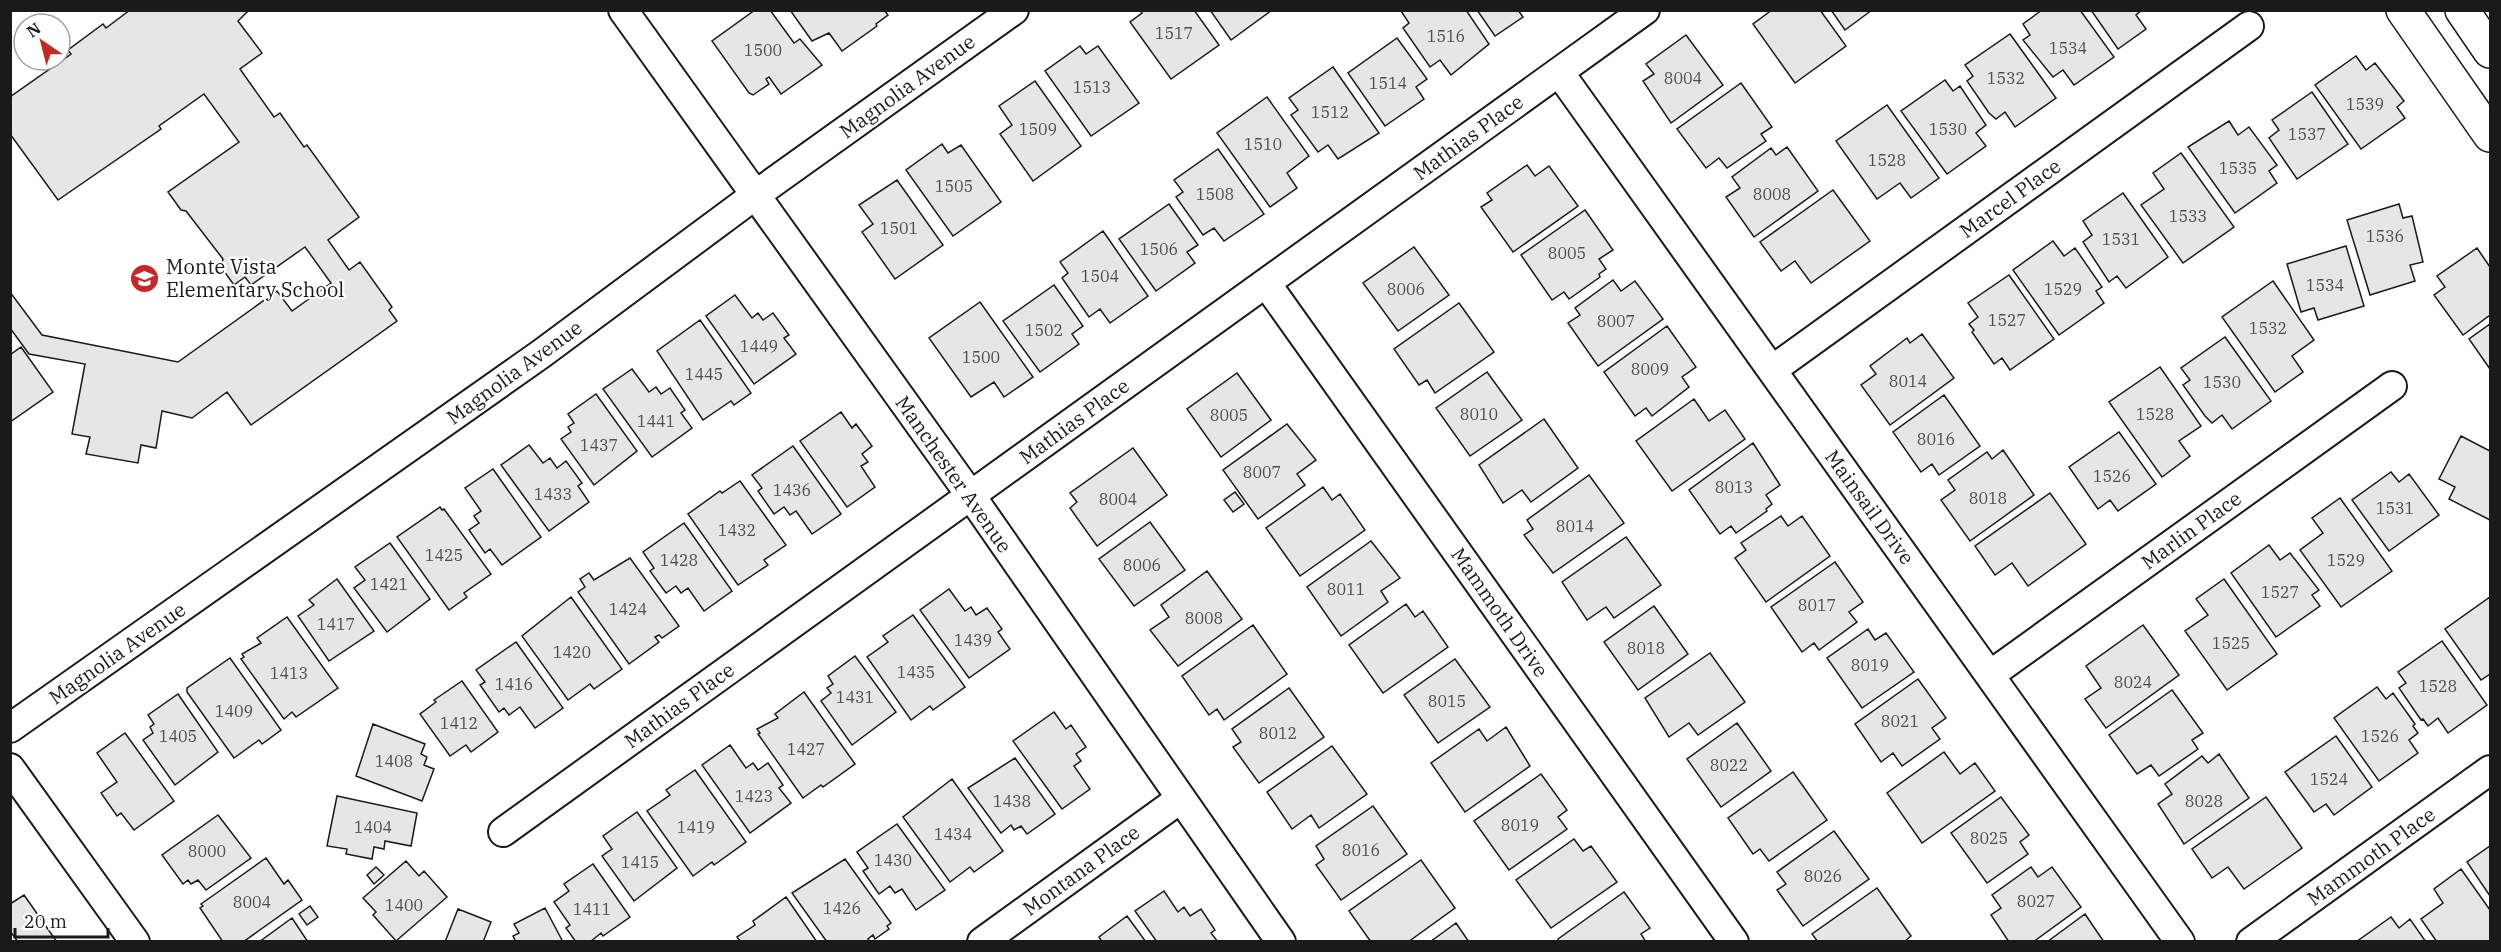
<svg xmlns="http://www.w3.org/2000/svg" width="2501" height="952" font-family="'IBM Plex Serif',serif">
<rect width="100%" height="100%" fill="#fff"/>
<path fill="#e6e6e6" stroke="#1a1a1a" stroke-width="1.5" d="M130,10H249L238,21L262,53L240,69L274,117L280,113L304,147L307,145L359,217L328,240L349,270L360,262L392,307L389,310L397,321L251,425L227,392L192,418L162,411L156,448L141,445L138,463L86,454L90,437L72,434L85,364L29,354L10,328V292L42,335L178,362L277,291L292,311L331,283L305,247L251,285L245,277L234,285L221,267L223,259L186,211L181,210L168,192L239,142L204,94L159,126L161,129L58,200L10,134V97L71,54L68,50L103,24L106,28Z
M755,10H770L794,43L800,39L822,65L781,94L769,77L766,79L769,84L753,95L749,93L712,41Z
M790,10H884L888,15L876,24L877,26L842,51L829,33L812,41Z
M1140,10H1194L1219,45L1171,79L1130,22L1142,13Z
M1210,10H1272L1231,40Z
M1466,10L1489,44L1451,75L1440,60L1430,67L1403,28L1409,23L1401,11Z
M1477,10H1518L1523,17L1495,36Z
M1772,10H1820L1846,46L1795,83L1753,24Z
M1831,10H1872L1845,30Z
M2042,10H2080L2114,57L2074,85L2063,70L2053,77L2023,40L2030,35L2023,24Z
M2091,10H2142L2136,15L2146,29L2118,49Z
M2010,34L2056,98L2015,127L2005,112L1996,119L1989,113L1967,81L1973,76L1965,65Z
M1686,35L1723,85L1671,123L1643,81L1654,74L1646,64Z
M1397,38L1427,79L1416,87L1424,99L1385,126L1348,73Z
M1080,46L1086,54L1098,46L1139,103L1091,136L1045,71Z
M2356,56L2366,70L2375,63L2404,101L2397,107L2405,118L2361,149L2315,85Z
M1333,67L1379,133L1338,159L1328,145L1318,152L1291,115L1298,110L1289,98Z
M1945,80L1953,91L1960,86L1986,125L1976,133L1986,146L1947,174L1901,111Z
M1035,81L1081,146L1033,181L1000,134L1012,125L999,106Z
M1741,83L1772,127L1761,134L1766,141L1727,168L1719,158L1706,168L1677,129Z
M2312,92L2348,144L2297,179L2269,138L2279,130L2272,120Z
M1267,97L1309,156L1287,173L1297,188L1270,207L1217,133Z
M1887,105L1939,178L1911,198L1900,183L1877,199L1836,141Z
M2229,121L2238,135L2249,127L2277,165L2269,171L2277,183L2235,213L2188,147Z
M942,144L948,153L961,145L1001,202L953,236L906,170Z
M1787,147L1818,191L1754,237L1726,197L1740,188L1732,177L1771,148L1776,155Z
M1218,149L1264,214L1224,241L1214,228L1203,235L1176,197L1183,192L1174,180Z
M2181,153L2234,227L2183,263L2141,205L2164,189L2153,173Z
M1527,165L1535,176L1549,166L1578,206L1513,252L1481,207L1492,200L1487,193Z
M897,180L943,245L895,279L862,232L873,224L859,205Z
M1833,190L1870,241L1811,283L1795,261L1781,271L1760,242Z
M2123,193L2168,257L2126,288L2117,276L2109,282L2083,242L2092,235L2083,221Z
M1169,204L1198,245L1187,252L1195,263L1156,291L1119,239Z
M2399,204L2403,218L2412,216L2423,262L2410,265L2415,281L2370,295L2347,220Z
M1585,210L1613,250L1599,259L1606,269L1599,274L1600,277L1569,299L1564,292L1552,300L1521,255Z
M1103,231L1148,296L1110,323L1100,309L1089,317L1062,278L1068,273L1060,262Z
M2053,241L2064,256L2075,248L2102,287L2096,291L2104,303L2059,335L2013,270Z
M2346,246L2364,306L2318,320L2314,308L2301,312L2287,264Z
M1414,247L1449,295L1398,331L1363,283Z
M2477,248L2490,267V315L2463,335L2434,295L2445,287L2437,276Z
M2009,275L2054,339L2010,370L2002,358L1994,364L1972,332L1974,330L1969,324L1978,317L1968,303Z
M1613,280L1621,291L1635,281L1663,319L1598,366L1568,323L1580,315L1575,308Z
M2273,281L2314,340L2292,356L2303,372L2275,392L2222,317Z
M1054,285L1083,326L1072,334L1079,344L1040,372L1003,321Z
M735,295L752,318L758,313L763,320L773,313L789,335L784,338L796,354L754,384L706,316Z
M980,302L1033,377L1004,397L994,382L971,397L929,338Z
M1459,303L1494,352L1435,393L1427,380L1419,385L1394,349Z
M700,320L751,393L734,405L731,401L703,420L657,351Z
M2490,324V369L2469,339Z
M1667,326L1696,367L1682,377L1689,387L1652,416L1646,408L1635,416L1604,372Z
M1922,334L1954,378L1890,425L1861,385L1876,374L1870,366L1907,338L1910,343Z
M2225,337L2271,401L2232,429L2222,415L2212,423L2205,416L2183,385L2190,380L2181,368Z
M21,347L53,392L10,422V355Z
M2160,367L2201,426L2179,441L2190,456L2162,477L2109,402Z
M632,369L649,392L656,387L661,394L670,388L685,410L681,413L692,428L652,457L603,389Z
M1487,372L1522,420L1470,456L1436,408Z
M1237,373L1271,420L1221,457L1187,409Z
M596,394L637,451L594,485L561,439L571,432L568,427L574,423L568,414Z
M1944,395L1980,446L1939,475L1932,464L1921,472L1893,432Z
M1694,399L1709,421L1725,410L1745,439L1672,491L1636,441Z
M841,412L852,428L856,424L872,446L862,454L868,462L861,466L875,487L847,507L800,441Z
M1544,419L1578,468L1531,502L1522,490L1503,503L1479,465Z
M1287,424L1316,460L1297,474L1305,485L1258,519L1223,470Z
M2119,432L2156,484L2118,511L2110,500L2098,509L2069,467Z
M2461,436L2490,451V520L2449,499L2455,487L2439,479Z
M1753,443L1780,485L1766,495L1772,504L1766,509L1767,511L1736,533L1731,526L1720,534L1689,490Z
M529,445L543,463L550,458L557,468L566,461L582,483L578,486L589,502L549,531L501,465Z
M793,446L841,514L812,534L796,511L790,515L784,507L774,514L758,491L762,488L752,475Z
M1133,448L1167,495L1097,546L1070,508L1077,502L1070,493Z
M2003,450L2034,495L1970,541L1941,500L1955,490L1948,480L1987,452L1992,459Z
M493,469L541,537L502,565L490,549L485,553L469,530L479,523L474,516L481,511L465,488Z
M2391,472L2399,482L2409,474L2439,515L2389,551L2352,500Z
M1589,475L1624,523L1553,573L1524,535L1533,529L1527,520Z
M740,481L786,545L764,560L768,565L738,585L688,514L720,491L722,493Z
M1323,487L1332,500L1340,494L1365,530L1300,576L1266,528Z
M1235,492L1244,504L1233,512L1224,500Z
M2050,493L2086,544L2028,586L2012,563L1995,575L1975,546Z
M2340,498L2392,571L2341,607L2300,550L2323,533L2312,518Z
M440,507L442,510L444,509L491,574L464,593L467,597L449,610L397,537Z
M1781,516L1788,526L1802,516L1830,556L1766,602L1735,558L1746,550L1741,543Z
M1150,522L1185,570L1134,606L1099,559Z
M684,523L732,591L704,611L688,588L681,593L676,586L666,593L650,571L654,568L643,552Z
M1626,537L1661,585L1614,618L1606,607L1587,620L1562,582Z
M1371,541L1400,578L1381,591L1388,602L1341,636L1307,587Z
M390,543L430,599L387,632L354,588L365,580L355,567Z
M2269,545L2280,560L2290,553L2319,590L2312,595L2320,606L2276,637L2231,573Z
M630,558L679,626L662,638L659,635L655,637L659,642L629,664L578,592L585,587L580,579L589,573L594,580Z
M1835,562L1863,602L1849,612L1857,622L1819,650L1814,643L1802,652L1771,607Z
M1207,571L1242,619L1178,666L1150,630L1169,617L1161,605Z
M337,579L374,631L329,661L298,616L314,605L309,600Z
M2224,579L2277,654L2227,690L2185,631L2208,615L2196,599Z
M949,589L965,611L971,607L976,615L987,608L1002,629L998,632L1010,649L969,678L920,610Z
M571,597L622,669L594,689L590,684L568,700L522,636Z
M2490,597V674L2481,680L2445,629Z
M1406,604L1415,617L1423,611L1448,647L1383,693L1349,645Z
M1654,606L1688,654L1638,690L1604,642Z
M913,615L965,687L933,710L930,706L911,720L867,657L888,642L883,636Z
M287,617L338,688L296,717L292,712L284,719L241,659L244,657L242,654L261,643L257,638Z
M1253,625L1287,674L1224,720L1217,709L1209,715L1182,676Z
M2143,625L2179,675L2106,728L2085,699L2101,688L2086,666Z
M1868,629L1875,640L1886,633L1914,672L1862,708L1827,658Z
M2442,641L2487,705L2448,733L2438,718L2428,726L2423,719L2421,720L2399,688L2406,683L2398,672Z
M516,642L563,708L535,728L520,707L509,715L504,708L499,712L480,685L485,682L476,670Z
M1710,653L1745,702L1698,735L1689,723L1669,737L1645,698Z
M855,656L896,712L852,745L821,701L831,693L827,688L833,684L828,676Z
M230,658L281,730L262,744L259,740L234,758L187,692V688Z
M1455,659L1490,707L1438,743L1404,695Z
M1918,679L1946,718L1932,728L1940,739L1902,766L1893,753L1881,762L1855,724Z
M462,681L498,732L471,752L466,745L450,756L420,714L436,702L434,700Z
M2377,687L2386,699L2393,693L2415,724L2413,726L2418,733L2409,740L2418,753L2379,781L2334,718Z
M1289,688L1324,737L1259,783L1233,747L1241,742L1232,729Z
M2172,690L2203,733L2192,740L2198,749L2159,776L2151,765L2137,774L2109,735Z
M804,692L855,764L823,787L821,785L803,798L758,734L760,733L757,729L778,718L775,714Z
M178,694L218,752L175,785L143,740L153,733L150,727L154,724L148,715Z
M1054,712L1066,729L1071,725L1086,747L1076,754L1081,761L1074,766L1090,789L1062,809L1013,741Z
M1737,723L1771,771L1721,807L1687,759Z
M373,724L425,744L421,754L427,757L424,765L434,769L422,801L356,776Z
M1506,727L1530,766L1465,812L1431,763L1479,729L1487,741Z
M125,733L174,801L134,830L121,813L117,816L101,793L117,782L97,753Z
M2336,736L2372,787L2334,815L2326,804L2314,812L2285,772Z
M730,745L746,768L753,763L758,770L768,763L783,785L779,788L791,803L750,833L702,765Z
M1332,746L1367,794L1319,828L1311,815L1292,829L1267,792Z
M1944,752L1960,774L1975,763L1995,791L1922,843L1887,793Z
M2219,754L2249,798L2184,844L2158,804L2172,794L2165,784L2202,756L2208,763Z
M1015,758L1055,814L1027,834L1021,826L1014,830L1011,825L1001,833L968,788Z
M695,770L746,842L714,865L712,862L693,876L647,811L670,795L666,790Z
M1793,772L1827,820L1769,861L1760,849L1753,854L1728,818Z
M1541,774L1567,810L1558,817L1567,829L1509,870L1474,821Z
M952,779L1003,851L974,872L970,867L950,882L903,817Z
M337,796L417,813L411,846L385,841L384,849L374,847L372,859L346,854L347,849L327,846Z
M2001,797L2029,835L2020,842L2028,854L1987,883L1951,833Z
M2266,797L2302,848L2244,889L2228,867L2212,878L2192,849Z
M1373,806L1407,854L1341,900L1316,865L1324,859L1316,846Z
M637,812L677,868L634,901L602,856L612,849L603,836Z
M218,815L251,858L206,890L198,880L191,884L188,880L183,884L162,855Z
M897,824L945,890L916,910L902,889L895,893L890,886L879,894L863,871L868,868L857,852Z
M1834,831L1869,879L1803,926L1777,890L1786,884L1777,872Z
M1574,839L1583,851L1591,846L1617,882L1551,928L1516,880Z
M2490,846V896L2467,862Z
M266,858L284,884L288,880L302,900L243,942H223L200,908L203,906L201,904Z
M845,859L891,923L887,926L889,929L875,939L873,935L868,939L870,942H827L792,893Z
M1421,860L1455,908L1408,942H1371L1349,911Z
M406,861L419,876L424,871L447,897L396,941L373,915L376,912L363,898Z
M593,864L630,917L603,936L601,933L590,942H576L566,928L570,925L554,902L569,891L564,884Z
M376,867L384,875L374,884L367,875Z
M2031,867L2038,877L2052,867L2081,907L2033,942H2009L1991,915L2001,908L1992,895Z
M2461,869L2490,910V942H2437L2421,919L2443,903L2434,889Z
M1877,888L1911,936L1904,942H1818L1812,934Z
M1164,891L1178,912L1184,907L1190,916L1201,909L1215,930L1211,933L1218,942H1157L1135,911Z
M1624,892L1650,928L1641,934L1646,942H1559L1558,939Z
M24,895L57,942H18L10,931V904Z
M786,897L817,942H741L737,937L755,925L753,921Z
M310,906L318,917L307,925L299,914Z
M545,908L563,942H516L513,936L519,933L514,924Z
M458,909L491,922L483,942H445Z
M2085,914L2104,942H2047Z
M1127,916L1146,942H1102L1099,937Z
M2391,917L2399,928L2410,919L2426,942H2356Z
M292,918L308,942H259Z
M1456,923L1469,942H1430Z"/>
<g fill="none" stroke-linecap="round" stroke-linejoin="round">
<defs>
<path id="minor" d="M623,10L971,496L1281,942
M1559,72L2180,942
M1266,283L1734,942
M1772,370L2249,26
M1990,675L2392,386
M10,728L541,354L754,196L1014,10
M10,768L135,942
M503,832L1645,10
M982,942L1180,799
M2251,942L2490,770"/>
<path id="tertiary" d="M2403,10L2490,135
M2462,10L2490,51"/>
</defs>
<use href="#minor" stroke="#1a1a1a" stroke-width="32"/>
<use href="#tertiary" stroke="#1a1a1a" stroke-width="36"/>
<use href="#minor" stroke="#fff" stroke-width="28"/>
<use href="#tertiary" stroke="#fff" stroke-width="33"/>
</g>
<defs>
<symbol id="school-disc" viewBox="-11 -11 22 22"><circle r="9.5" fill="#c62828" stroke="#fff"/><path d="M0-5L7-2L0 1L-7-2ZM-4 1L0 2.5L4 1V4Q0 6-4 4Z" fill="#fff"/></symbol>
</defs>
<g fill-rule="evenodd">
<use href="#school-disc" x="128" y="262" width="33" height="33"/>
</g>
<g text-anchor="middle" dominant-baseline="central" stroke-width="4.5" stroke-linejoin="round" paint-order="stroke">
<g font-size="16" fill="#4d4d4d">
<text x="1174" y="33">1517</text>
<text x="1446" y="36">1516</text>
<text x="2068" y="48">1534</text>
<text x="763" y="50">1500</text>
<text x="1683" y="78">8004</text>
<text x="2006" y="78">1532</text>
<text x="1388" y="83">1514</text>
<text x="1092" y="87">1513</text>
<text x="2365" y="104">1539</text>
<text x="1330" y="112">1512</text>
<text x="1038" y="129">1509</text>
<text x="1948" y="129">1530</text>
<text x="2307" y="134">1537</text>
<text x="1263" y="144">1510</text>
<text x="1887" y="160">1528</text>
<text x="2238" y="168">1535</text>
<text x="954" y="186">1505</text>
<text x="1215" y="194">1508</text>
<text x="1772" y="194">8008</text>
<text x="2188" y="216">1533</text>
<text x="899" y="228">1501</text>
<text x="2385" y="236">1536</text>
<text x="2121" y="239">1531</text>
<text x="1159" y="249">1506</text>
<text x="1567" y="253">8005</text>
<text x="1100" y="276">1504</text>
<text x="2325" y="285">1534</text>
<text x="1406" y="289">8006</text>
<text x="2063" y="289">1529</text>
<text x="2007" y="320">1527</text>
<text x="1616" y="321">8007</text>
<text x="2268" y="328">1532</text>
<text x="1044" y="330">1502</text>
<text x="759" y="346">1449</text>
<text x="981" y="357">1500</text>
<text x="1650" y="369">8009</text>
<text x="704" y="374">1445</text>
<text x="1908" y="381">8014</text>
<text x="2222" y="382">1530</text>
<text x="1479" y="414">8010</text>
<text x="2155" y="414">1528</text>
<text x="1229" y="415">8005</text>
<text x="656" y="421">1441</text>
<text x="1936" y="439">8016</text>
<text x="599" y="445">1437</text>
<text x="1262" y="472">8007</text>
<text x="2112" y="476">1526</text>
<text x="1734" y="487">8013</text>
<text x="792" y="490">1436</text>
<text x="553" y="494">1433</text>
<text x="1988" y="498">8018</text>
<text x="1118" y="499">8004</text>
<text x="2395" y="508">1531</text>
<text x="1575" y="526">8014</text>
<text x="737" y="530">1432</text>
<text x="444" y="555">1425</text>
<text x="679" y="560">1428</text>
<text x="2346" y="560">1529</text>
<text x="1142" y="565">8006</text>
<text x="389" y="584">1421</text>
<text x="1346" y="589">8011</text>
<text x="2280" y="592">1527</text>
<text x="1817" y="605">8017</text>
<text x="628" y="609">1424</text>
<text x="1204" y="618">8008</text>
<text x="336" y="624">1417</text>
<text x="973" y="640">1439</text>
<text x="2231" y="643">1525</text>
<text x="1646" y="648">8018</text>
<text x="572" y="652">1420</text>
<text x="1870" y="665">8019</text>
<text x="916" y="672">1435</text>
<text x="289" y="673">1413</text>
<text x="2133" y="682">8024</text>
<text x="514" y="684">1416</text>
<text x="2438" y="686">1528</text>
<text x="855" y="697">1431</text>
<text x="1447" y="701">8015</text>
<text x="234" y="711">1409</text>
<text x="1900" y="721">8021</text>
<text x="459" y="723">1412</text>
<text x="1278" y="733">8012</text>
<text x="178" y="736">1405</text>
<text x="2380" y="736">1526</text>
<text x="806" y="749">1427</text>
<text x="394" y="761">1408</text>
<text x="1729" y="765">8022</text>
<text x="2329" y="779">1524</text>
<text x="754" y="796">1423</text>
<text x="1012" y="801">1438</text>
<text x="2204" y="801">8028</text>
<text x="1520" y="825">8019</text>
<text x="373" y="827">1404</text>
<text x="696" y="827">1419</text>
<text x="953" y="834">1434</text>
<text x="1989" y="838">8025</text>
<text x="1361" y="850">8016</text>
<text x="207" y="851">8000</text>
<text x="893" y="860">1430</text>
<text x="640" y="862">1415</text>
<text x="1823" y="876">8026</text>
<text x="2036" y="901">8027</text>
<text x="252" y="902">8004</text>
<text x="404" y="905">1400</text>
<text x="842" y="908">1426</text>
<text x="592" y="909">1411</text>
</g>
<g font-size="20" fill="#1a1a1a" stroke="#fff">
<text transform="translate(907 86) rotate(-36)">Magnolia Avenue</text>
<text transform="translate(1468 137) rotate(-36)">Mathias Place</text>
<text transform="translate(2010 198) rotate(-36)">Marcel Place</text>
<text transform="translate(514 372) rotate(-36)">Magnolia Avenue</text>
<text transform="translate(1074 421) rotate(-36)">Mathias Place</text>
<text transform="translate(954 474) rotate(55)">Manchester Avenue</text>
<text transform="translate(1870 507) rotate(54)">Mainsail Drive</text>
<text transform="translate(2191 530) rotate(-36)">Marlin Place</text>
<text transform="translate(1500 612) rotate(55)">Mammoth Drive</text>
<text transform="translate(117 653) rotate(-35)">Magnolia Avenue</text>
<text transform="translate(679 705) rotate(-36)">Mathias Place</text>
<text transform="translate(2371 856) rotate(-36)">Mammoth Place</text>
<text transform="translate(1081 870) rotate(-36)">Montana Place</text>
</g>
<g font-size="20" fill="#1a1a1a" stroke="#fff" text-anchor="start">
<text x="166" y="266">Monte Vista<tspan x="166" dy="23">Elementary School</tspan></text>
</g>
</g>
<rect width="2501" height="952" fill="none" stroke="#1a1a1a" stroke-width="24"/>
<g transform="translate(42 42) rotate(325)"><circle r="28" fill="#ffffff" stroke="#a3a3a3" stroke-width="1.5"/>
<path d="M0-4.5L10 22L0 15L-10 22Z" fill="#c62828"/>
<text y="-9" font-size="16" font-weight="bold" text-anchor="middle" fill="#1a1a1a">N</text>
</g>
<path d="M15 928v9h93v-9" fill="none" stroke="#1a1a1a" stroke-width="3"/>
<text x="24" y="928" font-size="18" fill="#1a1a1a" stroke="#ffffff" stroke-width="4.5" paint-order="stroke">20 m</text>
</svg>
